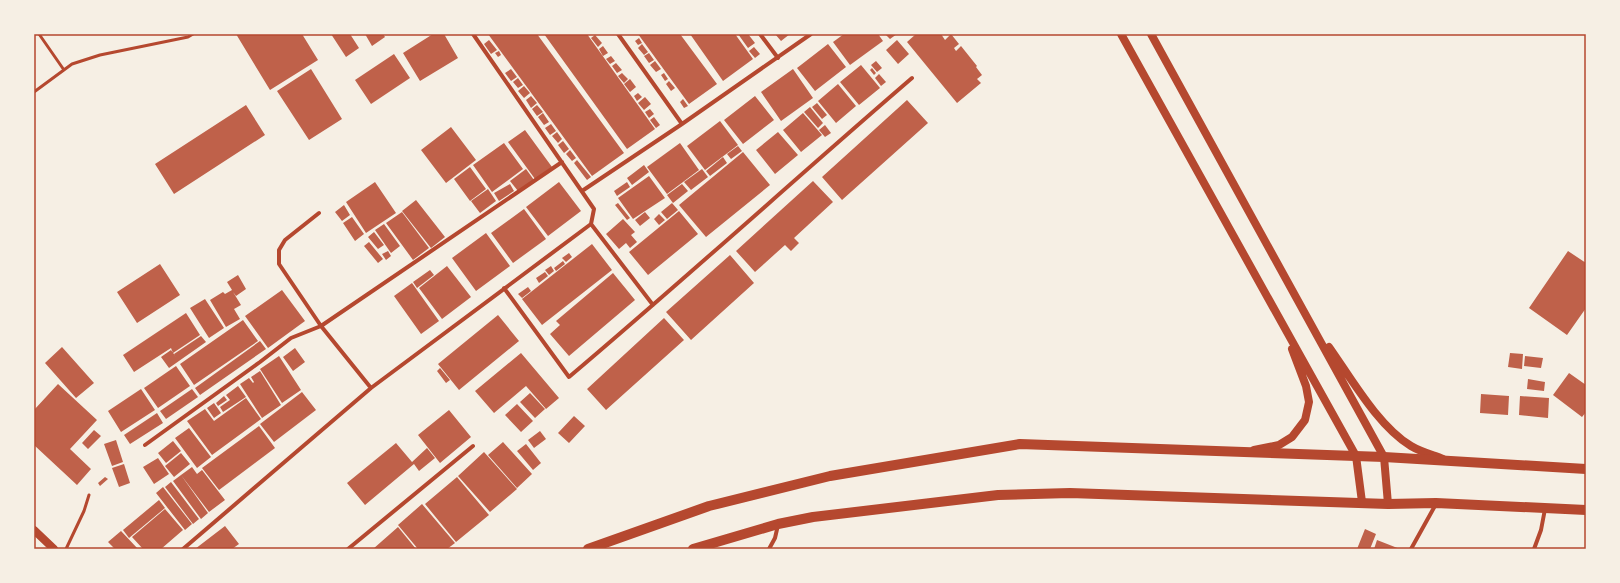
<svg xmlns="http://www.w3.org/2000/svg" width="1620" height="583" font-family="Roboto,sans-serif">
<rect width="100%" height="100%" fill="#f6efe4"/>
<path fill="#bf614a" d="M236,34H302L318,60L270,90Z
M331,34H350L359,48L346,57Z
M365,34H383L385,37L372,46Z
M433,34H444L458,58L420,81L403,53Z
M488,34H537L624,153L592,176Z
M544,34H587L655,129L627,149Z
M638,34H680L717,84L689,104Z
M690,34H735L753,59L723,81Z
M738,34H748L755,43L748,48Z
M775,34H790L781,41Z
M844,34H878L883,41L850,65L833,42Z
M885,34H897L890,39Z
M916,34H941L945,40L951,34L959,44L954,48L956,51L961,46L977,66L976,67L982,75L977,79L981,83L957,103L907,42Z
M595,35L602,43L598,47L591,38Z
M639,38L642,43L638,45L635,41Z
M489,40L497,50L491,54L484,44Z
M897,40L909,54L898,64L886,50Z
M642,44L648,52L644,55L638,48Z
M828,44L846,67L815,91L797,68Z
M603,46L608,53L603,56L599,49Z
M754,47L760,54L755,58L749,51Z
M499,51L501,55L498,57L495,53Z
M649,53L654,60L649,63L644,56Z
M394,54L410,78L371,104L355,80Z
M611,56L615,61L610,64L606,59Z
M655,61L661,69L656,72L650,65Z
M876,61L882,68L877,72L871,65Z
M616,63L622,70L617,73L612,66Z
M861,65L880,88L859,105L840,82Z
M872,68L876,73L874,75L870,70Z
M311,69L342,119L309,140L277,91Z
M511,69L517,77L511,81L505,73Z
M793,69L813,98L781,121L761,92Z
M622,73L628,79L624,83L618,76Z
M664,73L668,79L665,81L661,75Z
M879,74L886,82L881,86L875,78Z
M518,78L523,85L518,88L513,82Z
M630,79L636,87L630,92L624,84Z
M669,81L675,88L671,91L666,84Z
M838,84L856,106L836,123L818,101Z
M524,86L530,93L524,98L518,91Z
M638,93L642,97L637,101L634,96Z
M531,96L537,103L531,108L526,100Z
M755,96L774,120L743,144L724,120Z
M645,97L651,104L644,110L638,103Z
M683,99L688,106L684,108L680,102Z
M907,100L928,123L842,200L822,177Z
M817,103L827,115L822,119L812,107Z
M246,105L265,135L174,194L155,164Z
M537,105L543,112L537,116L532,109Z
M810,107L823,123L818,128L804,112Z
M650,109L654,114L649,118L645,112Z
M543,113L549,122L544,125L538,117Z
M803,113L822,135L801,152L783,130Z
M654,117L660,125L656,128L650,120Z
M720,121L738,145L705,170L687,146Z
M551,124L556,131L550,135L545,128Z
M825,125L831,133L825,137L819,130Z
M451,127L476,160L446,183L421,150Z
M525,130L552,167L535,179L508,142Z
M557,132L562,139L558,143L552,136Z
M778,132L798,155L775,174L756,150Z
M563,141L569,149L564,153L558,145Z
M504,143L523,169L492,192L473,165Z
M680,143L699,170L667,194L647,167Z
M738,146L742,151L731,159L727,154Z
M570,150L576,158L572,161L566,154Z
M743,152L770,185L706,237L679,205Z
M723,157L727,163L710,176L706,171Z
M577,160L591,177L587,180L574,163Z
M644,165L649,172L632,185L627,178Z
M470,167L486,189L470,201L454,179Z
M526,169L534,180L518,191L510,181Z
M702,169L708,177L691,190L684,182Z
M649,176L665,198L633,219L618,198Z
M813,181L833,202L794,238L799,243L791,251L785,245L755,272L736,251Z
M375,182L396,213L366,233L346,202Z
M559,182L581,211L548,236L526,207Z
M627,182L630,187L617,196L614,191Z
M510,184L514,191L499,201L494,193Z
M682,184L688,191L673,203L667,195Z
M488,189L496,201L480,213L471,201Z
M416,200L445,237L431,248L402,211Z
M618,203L630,218L627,220L615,205Z
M672,203L678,210L667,219L661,212Z
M344,205L350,215L342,221L335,212Z
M524,209L546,239L513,263L491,233Z
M679,211L698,234L648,275L629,252Z
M402,212L429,248L413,260L386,223Z
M645,212L650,218L640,226L635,220Z
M659,214L665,220L659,225L654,219Z
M352,217L364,234L355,241L343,223Z
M623,219L635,232L631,235L637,242L630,248L626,243L619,249L606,234Z
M384,224L400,246L391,253L375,230Z
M374,232L384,245L378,249L368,237Z
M486,233L510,266L476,291L452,258Z
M369,242L383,259L378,263L364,246Z
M592,244L612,270L542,325L522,299Z
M388,251L391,256L386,260L382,254Z
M1568,251L1586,263V308L1567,335L1529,308Z
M569,253L572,257L566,262L562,258Z
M730,255L754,283L691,340L666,312Z
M563,261L565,264L556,271L554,268Z
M160,264L180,295L137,323L117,292Z
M447,266L471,297L442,319L419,288Z
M551,266L554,271L549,275L545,270Z
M430,270L434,275L417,288L413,282Z
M545,272L548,276L539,283L536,278Z
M613,273L635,300L569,356L550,334L560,325L556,321Z
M238,275L246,289L236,296L233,292L241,305L234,309L240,319L226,327L210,300L223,292L225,294L232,290L227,282Z
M412,283L439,321L421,334L394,296Z
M528,287L531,291L522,298L518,294Z
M282,290L305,321L268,348L245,316Z
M205,299L224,328L209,338L190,308Z
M186,313L200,335L173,353L171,348L134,372L123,355Z
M498,315L519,341L459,390L438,364Z
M664,318L684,340L606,410L587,389Z
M243,320L258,341L194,385L180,364Z
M201,336L206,342L169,368L161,357L171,350L176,357L174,354Z
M260,341L266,349L200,395L195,388Z
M62,347L94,383L76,398L45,363Z
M295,348L305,362L293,371L283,357Z
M521,353L559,398L546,409L526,386L494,413L475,391Z
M1510,353L1523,354L1522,369L1508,367Z
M279,356L301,390L282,403L260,369Z
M1525,356L1543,358L1541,368L1524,366Z
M176,366L190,386L158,408L144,388Z
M440,368L450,380L446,383L437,371Z
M260,371L281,405L262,418L240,384L249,378L253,383L254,382L251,377Z
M1569,373L1586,385V412L1582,417L1553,395Z
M1528,379L1545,382L1544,391L1527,389Z
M58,384L97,420L70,449L91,469L77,485L34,445V410Z
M238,386L246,397L223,412L220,407L230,400L226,395Z
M141,389L155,410L121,432L108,411Z
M192,389L198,397L166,419L160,411Z
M302,392L316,410L274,442L260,424Z
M530,393L545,409L535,418L520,402Z
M1481,394L1509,396L1508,415L1480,413Z
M224,396L227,400L218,406L216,403Z
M1520,396L1549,398L1548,418L1519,415Z
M246,398L261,419L212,455L187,421L205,409L214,421Z
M214,403L221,413L214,418L207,408Z
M517,404L533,421L521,432L505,415Z
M449,410L471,437L440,463L418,435Z
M157,413L163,423L130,444L124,435Z
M574,416L585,426L569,443L558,433Z
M259,426L275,448L219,490L202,468Z
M189,428L211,457L197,468L175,438Z
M94,430L101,436L88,449L82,443Z
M540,431L546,439L534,448L528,440Z
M116,440L123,462L112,466L104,444Z
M173,441L181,451L166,463L158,453Z
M503,442L532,474L517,488L488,455Z
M396,443L412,462L427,448L435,458L419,471L414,464L365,505L347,483Z
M526,444L541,463L533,470L517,451Z
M484,452L517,489L490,512L458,476Z
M181,453L190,464L174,477L165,466Z
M158,458L169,474L154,484L143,467Z
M124,464L130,483L119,487L112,468Z
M192,467L197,474L202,470L225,500L209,512L181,475Z
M181,475L208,513L201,519L173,481Z
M105,477L108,479L100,486L98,483Z
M457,477L489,515L456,542L425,504Z
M171,482L199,519L193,524L165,487Z
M163,487L192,524L185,530L156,493Z
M159,500L165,508L129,538L123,530Z
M422,504L455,543L447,549H418L398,525Z
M165,509L183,530L161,549H143L132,537Z
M225,526L239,544L232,549H195Z
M398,527L416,549H373Z
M1365,529L1376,534L1370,549H1357Z
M121,531L138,549H115L108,542Z
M1377,540L1400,549H1374Z"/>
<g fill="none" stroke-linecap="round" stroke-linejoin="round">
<path stroke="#b5482f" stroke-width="3" d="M39,34L64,70
M34,92L72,64L100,55L188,37L193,34
M66,549L84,511L89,495"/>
<path stroke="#b5482f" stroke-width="4" d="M618,34L682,124
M760,34L778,58
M582,191L682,124L811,34
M319,213L285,240L279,250V264L321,326L371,388
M591,224L653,305
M504,288L569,377C685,279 797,177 912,78
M145,445L260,362L291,338L321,326L562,162
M183,549L371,388L591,224L594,209L473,34
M348,549L473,446
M769,549L775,538L778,525
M1411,549L1436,504
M1534,549L1541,530L1545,509"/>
<path stroke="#b5482f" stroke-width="8" d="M1121,34L1356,456L1362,502
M1151,34L1384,457L1388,504
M1329,347C1351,378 1378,426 1411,446C1421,452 1433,455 1443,459
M1254,450L1279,445L1292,437L1305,420L1309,402L1306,386L1292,349
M34,530L54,549"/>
<path stroke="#b5482f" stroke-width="10" d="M588,549L709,506L830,476L1020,444L1384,457L1586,469
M693,549L778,524L813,517L998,495L1070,493L1388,504L1436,503L1586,510"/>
</g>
<rect width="1620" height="583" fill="none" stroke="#f6efe4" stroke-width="70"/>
<rect x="35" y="35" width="1550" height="513" fill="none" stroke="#b5482f" stroke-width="1.5"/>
</svg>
